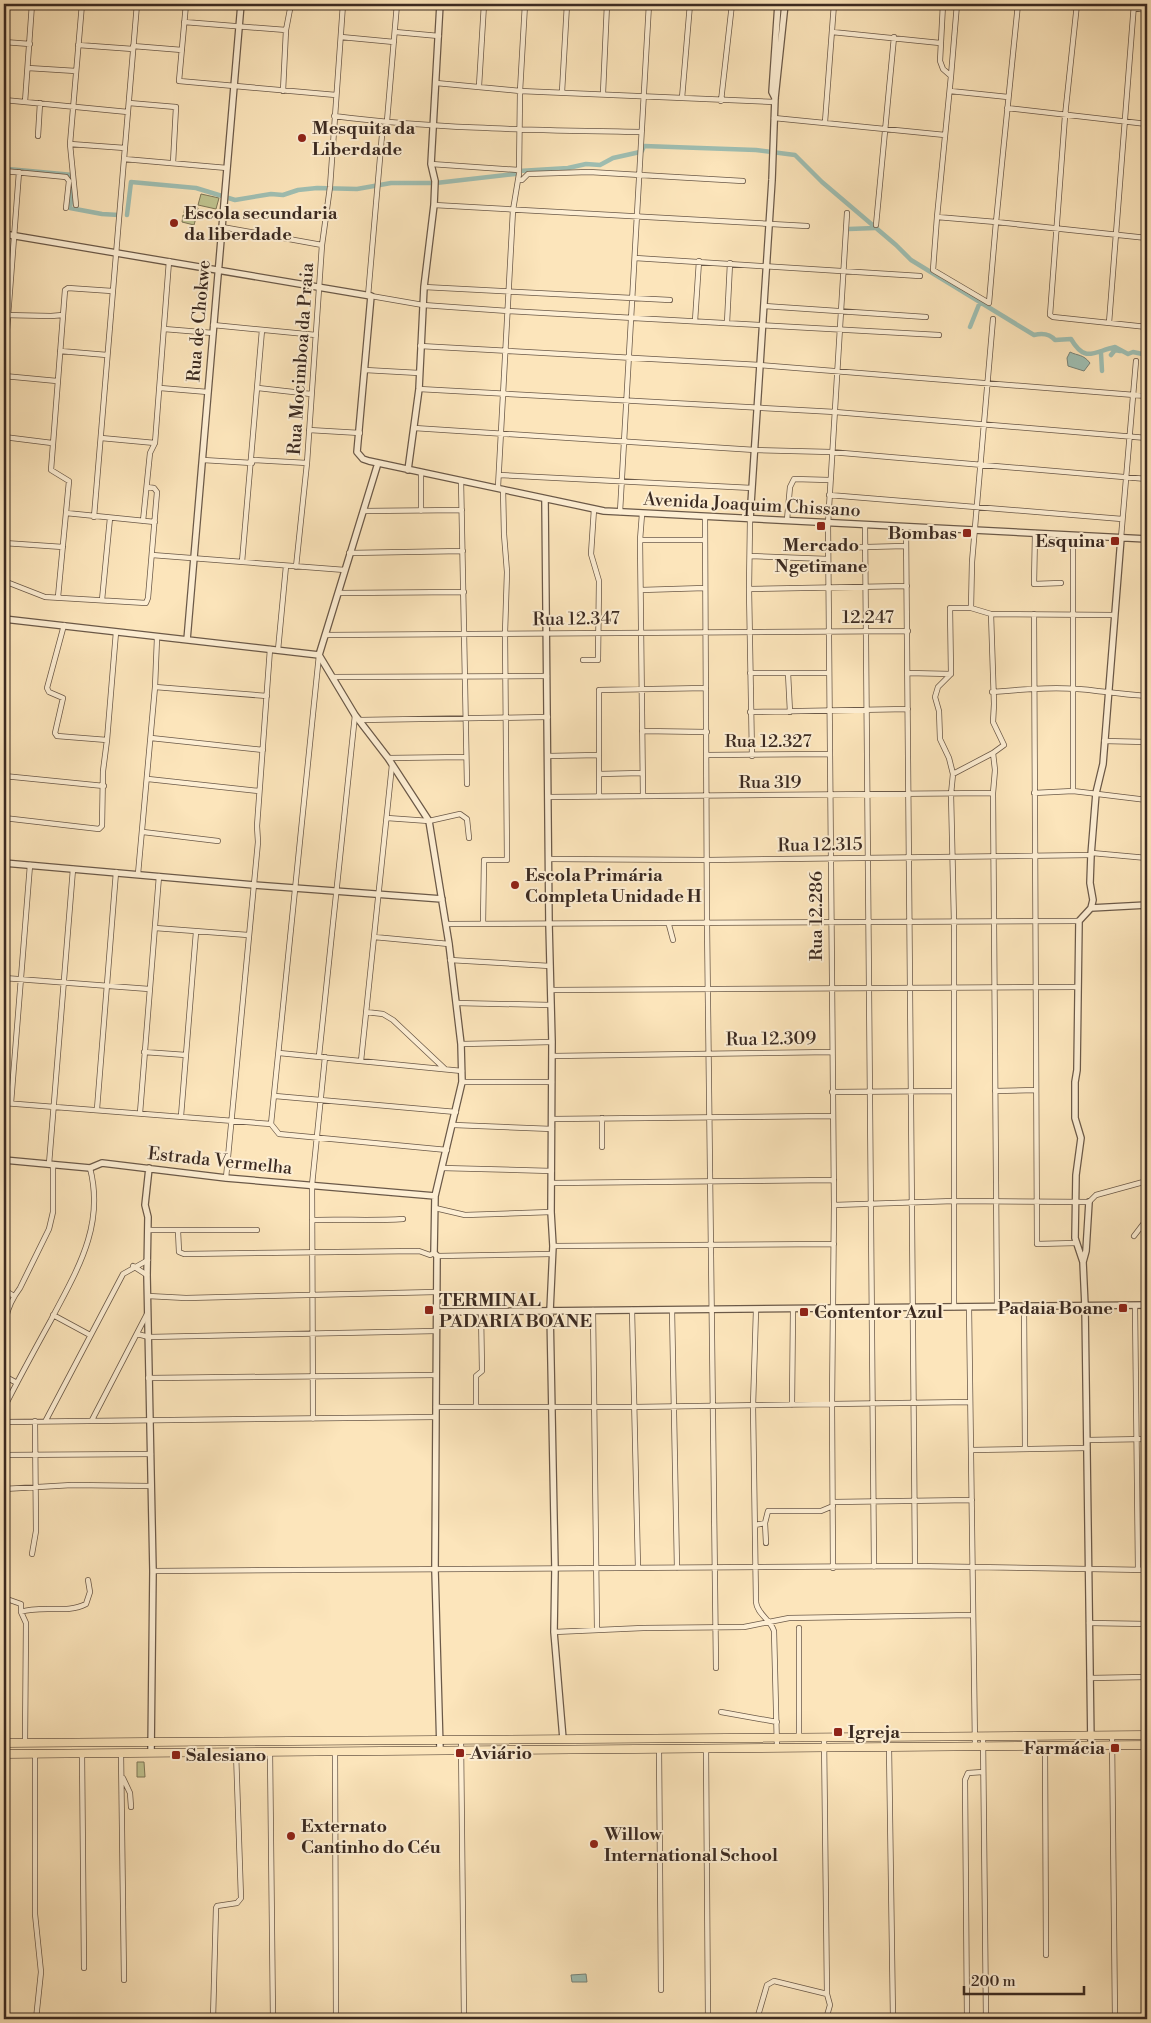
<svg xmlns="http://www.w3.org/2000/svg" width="1151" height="2023" font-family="'Libre Bodoni',serif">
<rect width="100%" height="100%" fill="#fce5bb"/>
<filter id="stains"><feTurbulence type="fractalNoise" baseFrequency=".004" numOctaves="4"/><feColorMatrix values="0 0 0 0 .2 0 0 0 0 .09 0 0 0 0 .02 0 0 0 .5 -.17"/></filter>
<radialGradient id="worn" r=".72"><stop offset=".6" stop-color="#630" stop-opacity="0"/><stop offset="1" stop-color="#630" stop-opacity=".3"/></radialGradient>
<path fill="#c0c490" stroke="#7e7758" d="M201,194L219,198L216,209L198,205Z
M185,205L198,208L196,216L184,213Z
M183,215L196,218L194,225L182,222Z
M137,1762H144L145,1777H137Z"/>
<path fill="#9fbfb3" stroke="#778379" d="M1070,352C1078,356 1083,354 1090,363L1084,371L1068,366L1067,358Z
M586,1974L587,1982H572L571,1975Z"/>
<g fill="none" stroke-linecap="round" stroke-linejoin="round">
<path stroke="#9fbfb3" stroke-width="4.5" d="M642,151L644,146L756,150L795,155L822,182L896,245L911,260L1034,335C1042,333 1050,334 1055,340L1071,339C1085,363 1093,352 1115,347L1128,354L1133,352L1147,355
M8,169L73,175V177
M73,190L70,208L102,214L119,215
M127,215L131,182L196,188L235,200L271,194L283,195L298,190L317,188L357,189L391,183H436L515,174L519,171L568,168L586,164L600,165L613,158L640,152
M849,229L875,228
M970,327L980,302
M1101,353L1102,371
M1111,355L1115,350L1120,351"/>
<defs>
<path id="minor" d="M6,4L32,6
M186,4L179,81L336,95
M943,4L940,61L943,69L951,76L937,217L996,222L1018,4
M1077,4L1065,116L1050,315L1053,317L1147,327
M1133,8L1147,10
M184,22L286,30
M395,32L439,36
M832,32L940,43
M341,37L394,42
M4,42L30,44
M78,45L133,49
M133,46L182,50
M28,68L76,71
M951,76L957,4
M436,83L520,91L775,102
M479,86L484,4
M283,91L286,30L291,4
M950,91L1008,97
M562,92L567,4
M603,93L607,4
M682,98L690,4
M4,100L128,112
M721,101L732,4
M25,102L32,4
M129,103L176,107L173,163
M1007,108L1147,124
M334,116C436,129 538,130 641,132
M774,118L945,135
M825,122L834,4
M38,136L40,103
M70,144L125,148
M124,159L227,168
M431,164L519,170
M4,171L66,177L69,181L66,208
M518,180H522L528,174L589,172L743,181
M76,205L70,144L82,4
M434,205L807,226
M937,217L933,270L989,303L996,222L1147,238
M876,225L894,37
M222,227L322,245
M635,258L920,276
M424,287L670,300
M368,296L382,135L387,121L397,4
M371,296L423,305L508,311L939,335
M764,306L926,317
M4,315L51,316L63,315
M993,319L972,562L971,608L991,614L1114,615
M695,321L699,261
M727,323L730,263
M1109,323L1134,4
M213,325L316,335
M164,329L213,333
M420,346L760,365L1147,396
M60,351L107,355
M4,369L19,172
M365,370L419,373
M4,376L57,381
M160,388L208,392
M258,388L311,394
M419,389L835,412L1147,438
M414,428L755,450L831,452L1147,479
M309,430L360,433
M4,437L52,443
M101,438L155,443
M203,460L252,463
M252,460L307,463
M421,472V511
M499,475L752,488
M461,480L467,784
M498,487L513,210L519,174L520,91L525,4
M829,495L1122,519
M363,511L462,510
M620,512L649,4
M66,513L155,522
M642,514L640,540L643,796
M94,517L137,4
M705,517L707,923L716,1668
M750,519L749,589L752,756
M787,520L790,487L794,479L829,480
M143,521L150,453L155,443L169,261
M865,525L874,1567
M906,527L915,1566
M1035,533L1034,584L1061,583
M1121,538L1136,361
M640,540H705
M4,543L63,547
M828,548L905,546
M349,553L463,551
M152,555L345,570
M750,556L828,559
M242,562L262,330
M296,567L307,463L322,245L330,187L343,4
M4,581L45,597L146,603L148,598L157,492L154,488L147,487
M749,589L907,586
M641,590L705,588
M339,593L464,592
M58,597L69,481L51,470L65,290L68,288L112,291
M102,600L110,518
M991,614L994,704L993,722L1004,745L993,753L995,770L993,793L997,1307
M1034,614L1037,1244L1076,1243
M64,625L47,688L49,692L63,698L55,733L57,736L107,740L116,632
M325,635L908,631
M278,650L286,566
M319,655L271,1124L279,1134L447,1150
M583,660H598L599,581L591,554L594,509
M750,673H828
M788,673L790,712
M908,673L951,674
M332,677L547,676
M155,687L267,696
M992,692C1026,689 1063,686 1097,691C1114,693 1130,695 1147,696
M750,712L908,709
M359,720L548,717
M642,731L707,732
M151,738L263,750
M1104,741L1147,742
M707,755L829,754
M548,756L599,755
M388,758L466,757
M599,774L642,773
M953,774L993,753
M4,776L104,786
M148,779L259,791
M1073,791V536
M1034,793L1073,791L1147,800
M548,797L993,793
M599,797V690L706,688
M4,818L99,829L102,826L103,771L107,740
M387,818L429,821L460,814L467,819L469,838
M143,832L218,841
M1092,853L1147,858
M1144,858L1147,824
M549,859L707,860L1091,855
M138,874L155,687L157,638
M447,924L1079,921
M483,924L484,860H507L505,633L507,572L504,534L503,489
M669,925L673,940
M155,928L248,935
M374,937L449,944
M450,960L550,966
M4,978L149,989
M551,990L1077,987
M456,1003L551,1005
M366,1012L383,1014L393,1020L445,1069
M461,1044L552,1042
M144,1052L186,1055
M279,1053L462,1071
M319,1056L355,715
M552,1056L832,1052
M361,1061L392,765
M462,1082H552
M995,1091L1036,1090
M832,1092L953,1091
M275,1096L456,1112
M4,1103L271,1124
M11,1103L30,865
M97,1109L116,872
M140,1113L159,876
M181,1116L196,932
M552,1119L832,1116
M454,1125L552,1129
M602,1147V1118
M49,1164L73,869
M442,1168L552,1171
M226,1178L258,842L257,826L270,649
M552,1183L834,1180
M834,1205L954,1201L1089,1202L1096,1195L1147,1181
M435,1208L465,1215L551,1212
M312,1220C343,1219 372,1221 403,1219
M148,1230H257
M178,1231L179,1252L184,1254L419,1251L430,1255L434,1253
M4,1232L6,1217L7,1161
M1134,1236L1147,1219
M553,1246L834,1244
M437,1256L552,1254
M133,1266L147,1275
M4,1290L14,1296
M148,1296L186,1298L436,1292
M1135,1306L1138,1570
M954,1307V922L951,794L953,774L949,758L940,739L939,711L935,697L938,687L951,674L950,608H971
M969,1307L975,1746
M1024,1307L1025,1449
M593,1310L597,1630
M632,1310L638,1568
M672,1310L677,1568
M756,1310L753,1406L756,1602C757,1614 771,1620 774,1631L777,1748
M53,1315L90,1335
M137,1334L149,1337L436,1331
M4,1343C8,1335 5,1327 6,1318C8,1308 14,1296 20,1288L49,1229L53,1212V1164
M4,1376L17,1383
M148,1378L436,1375
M792,1405L793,1310
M436,1407H634L970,1402
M476,1407V1376L482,1371L481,1312
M4,1408C19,1378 35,1349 51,1320C77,1270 105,1226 90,1168
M313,1419L312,1185L325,1057
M46,1420L123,1274L148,1260
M92,1420L147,1314
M4,1422L435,1417
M1087,1440L1147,1439
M971,1450L1087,1448
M4,1455L151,1454
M4,1489L72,1485L150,1486
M833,1502L972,1500
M765,1523L766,1543
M755,1525L765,1523L768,1511H821L833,1506
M32,1554L36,1531L35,1421
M833,1568L832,1405L834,1205L828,524L847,213
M153,1571L915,1566L1147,1570
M4,1598L21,1604V1612L26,1623L25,1743
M21,1612C41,1605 67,1614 86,1604L90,1592L88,1580
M1089,1623L1147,1624
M799,1628V1737
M554,1632L643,1628L744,1627L789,1618L972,1615
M1090,1678L1147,1677
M721,1712L777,1722
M1112,1735L1115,2019
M824,1737L827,1994L830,2005L826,2019
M983,1737L986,2019
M461,1740L464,2019
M1045,1746L1046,1955
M889,1747L893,2019
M659,1748L661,1990
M706,1748L708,2019
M270,1751L273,2019
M335,1751L336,2019
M35,1753V1914L41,1972L36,2019
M82,1753L84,1968
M121,1753L124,1980
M123,1778L130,1793L131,1807
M213,2019L216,1908L217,1906L237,1903L241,1898L236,1752
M757,2019L767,1985L774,1981L827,1994
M967,2019L965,1780L968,1773L983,1772"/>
<path id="tertiary" d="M775,98L772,92L778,4
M4,234L371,296L357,452L363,459L369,461L604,511L1147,539
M378,463L319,655L355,715L388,758L429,821L449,944L461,1044L462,1082L435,1196L434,1253L437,1256L435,1570L440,1750
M408,470L419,389L424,287L434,205L435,181L431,164L440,4
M545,499L549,924L552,1042L551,1212L553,1246L550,1311L555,1569L554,1632L563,1739
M750,519L772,180L775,98L785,4
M4,619L319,655
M187,640L241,4
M4,863L254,885L442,899
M1091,908L1147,905
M4,1160L90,1168L102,1163L226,1178L435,1196
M149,1168L145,1205L148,1217L147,1275L153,1571L151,1753
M1089,1202L1086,1251L1083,1262L1085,1306L1091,1745
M1083,1262L1075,1238L1076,1175L1081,1138L1075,1118V1082L1077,1070L1079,921L1091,908L1093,900L1090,883L1091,855L1096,793L1103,764L1121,538
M437,1312L1147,1305"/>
<path id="trunk" d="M4,1743L1147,1735
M4,1754L1147,1745"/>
</defs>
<use href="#minor" stroke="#6b5948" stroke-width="6"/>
<use href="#tertiary" stroke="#6b5948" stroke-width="8"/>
<use href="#trunk" stroke="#3b2a21" stroke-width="9"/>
<use href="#minor" stroke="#fdeed3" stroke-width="4.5"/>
<use href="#tertiary" stroke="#fdeed3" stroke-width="5.5"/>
<use href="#trunk" stroke="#fce5bb" stroke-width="8"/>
</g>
<g fill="#8f2418" stroke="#fdeed3" stroke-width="2">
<circle cx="302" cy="138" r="5"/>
<circle cx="174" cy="223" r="5"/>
<rect x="816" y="521" width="10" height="10" rx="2.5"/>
<rect x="962" y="528" width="10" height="10" rx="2.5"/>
<rect x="1110" y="536" width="10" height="10" rx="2.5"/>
<circle cx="515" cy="885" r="5"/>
<rect x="1118" y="1303" width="10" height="10" rx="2.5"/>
<rect x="424" y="1305" width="10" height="10" rx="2.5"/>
<rect x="799" y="1307" width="10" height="10" rx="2.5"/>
<rect x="833" y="1727" width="10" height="10" rx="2.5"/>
<rect x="1110" y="1743" width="10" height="10" rx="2.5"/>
<rect x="455" y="1748" width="10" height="10" rx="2.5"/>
<rect x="171" y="1750" width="10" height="10" rx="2.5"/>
<circle cx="291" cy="1836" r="5"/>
<circle cx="594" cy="1844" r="5"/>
</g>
<g text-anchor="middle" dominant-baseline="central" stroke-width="4" stroke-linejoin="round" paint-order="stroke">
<g font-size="18" font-weight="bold" fill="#3b2a21" stroke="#fdeed3" text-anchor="start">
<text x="312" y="128">Mesquita da<tspan x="312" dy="21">Liberdade</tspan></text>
<text x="184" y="213">Escola secundaria<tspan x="184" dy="21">da liberdade</tspan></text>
<text x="957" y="533" text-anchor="end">Bombas</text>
<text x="1105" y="541" text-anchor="end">Esquina</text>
<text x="821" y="545" text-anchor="middle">Mercado<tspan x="821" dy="21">Ngetimane</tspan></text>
<text x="525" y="875">Escola Primária<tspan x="525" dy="21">Completa Unidade H</tspan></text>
<text x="439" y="1300">TERMINAL<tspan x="439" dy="21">PADARIA BOANE</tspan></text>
<text x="1113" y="1308" text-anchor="end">Padaia Boane</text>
<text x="814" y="1312">Contentor Azul</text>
<text x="848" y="1732">Igreja</text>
<text x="1105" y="1748" text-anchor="end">Farmácia</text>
<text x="470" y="1753">Aviário</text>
<text x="186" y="1755">Salesiano</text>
<text x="301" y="1826">Externato<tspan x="301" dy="21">Cantinho do Céu</tspan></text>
<text x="604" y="1834">Willow<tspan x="604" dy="21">International School</tspan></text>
</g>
<g font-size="18" fill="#3b2a21" stroke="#fdeed3">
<text transform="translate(199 321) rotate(-85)">Rua de Chokwe</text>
<text transform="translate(301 359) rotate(-86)">Rua Mocimboa da Praia</text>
<text transform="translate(752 505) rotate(3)">Avenida Joaquim Chissano</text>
<text x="868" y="617">12.247</text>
<text transform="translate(576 619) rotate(-1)">Rua 12.347</text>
<text x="768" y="741">Rua 12.327</text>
<text x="770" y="782">Rua 319</text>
<text transform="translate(820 845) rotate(-1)">Rua 12.315</text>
<text transform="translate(816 916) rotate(-90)">Rua 12.286</text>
<text transform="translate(771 1039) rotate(-1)">Rua 12.309</text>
<text transform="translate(220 1161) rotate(6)">Estrada Vermelha</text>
</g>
</g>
<rect width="1151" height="2023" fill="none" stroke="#fce5bb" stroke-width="20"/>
<rect x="5" y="5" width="1141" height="2013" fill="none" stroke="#3b2a21" stroke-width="2.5"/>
<rect x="10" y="10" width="1131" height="2003" fill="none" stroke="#3b2a21"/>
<path d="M964 1986v8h120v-8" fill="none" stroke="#3b2a21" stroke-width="2.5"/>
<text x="971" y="1986" font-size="15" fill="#3b2a21" stroke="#fdeed3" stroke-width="4" paint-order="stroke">200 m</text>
<rect width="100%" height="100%" filter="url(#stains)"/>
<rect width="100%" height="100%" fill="url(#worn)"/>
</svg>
